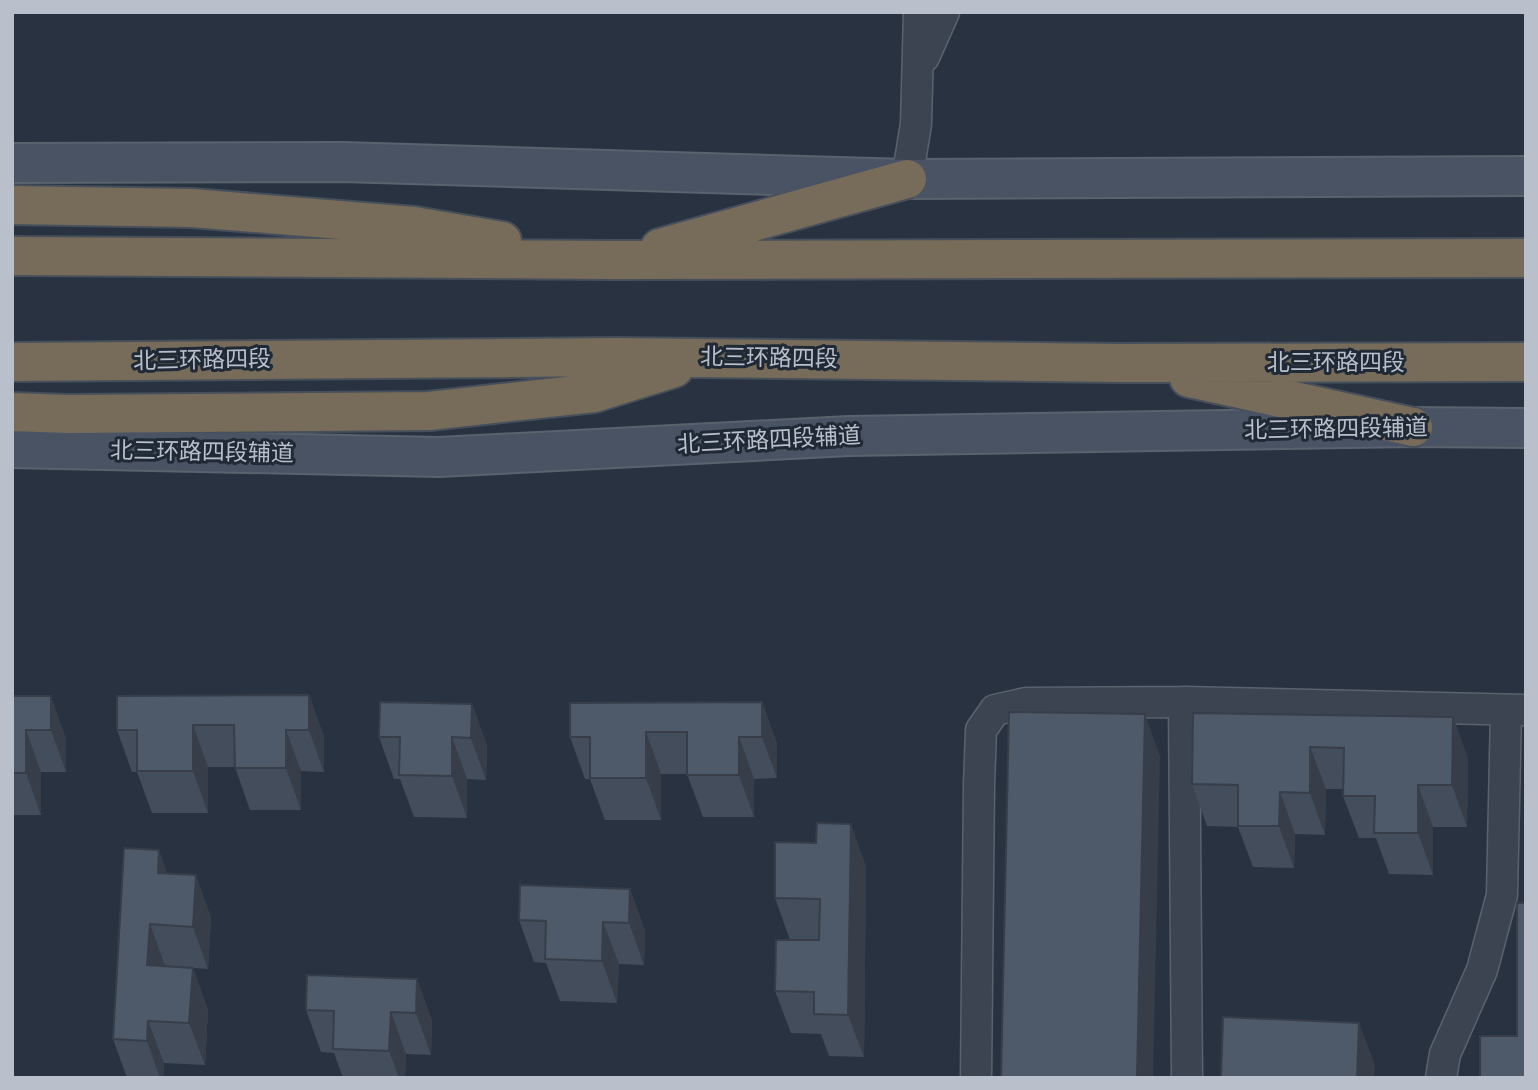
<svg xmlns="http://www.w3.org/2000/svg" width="1538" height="1090" font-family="Karla,'Noto Sans SC',sans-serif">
<rect width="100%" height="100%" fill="#283241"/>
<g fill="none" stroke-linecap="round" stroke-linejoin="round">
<defs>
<path id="street" d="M924,57L944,12
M907,179L916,124L919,12
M1184,702L1187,1078
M976,1078L979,785L981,730L995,710L1026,703L1184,702L1526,710
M1441,1078L1445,1054L1482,970L1502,895L1506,710"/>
<path id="secondary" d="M12,163L342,162L907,179L1526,176
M12,448L439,457L849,436L1413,427L1526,428"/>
<path id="highway" d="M12,205L192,208L414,226L502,241
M660,248L907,179
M12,256L614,260L1526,258
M12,362L617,357L1118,363L1526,362
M1189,378L1413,427
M12,412L68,414L429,411L594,393L674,368"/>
</defs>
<use href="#street" stroke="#5a626e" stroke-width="33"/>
<use href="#secondary" stroke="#5a626e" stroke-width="42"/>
<use href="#highway" stroke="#464f5b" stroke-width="42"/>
<use href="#street" stroke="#3c4451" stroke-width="30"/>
<use href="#secondary" stroke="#4a5364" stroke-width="38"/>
<use href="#highway" stroke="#776c59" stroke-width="38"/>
</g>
<path fill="#434d5b" d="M309,695L324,737V772L301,771V810H250L235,767H208V813H152L137,772H132L117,730Z
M12,696L66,738V772H41V815H12Z
M762,702L777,744V778L754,779V817H703L687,774H661V820H605L590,779H585L570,737Z
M472,704L487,746L486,780L467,779V818L414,817L400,779H394L379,737Z
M1193,713L1453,717L1468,759L1467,827H1433V875L1389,874L1376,838H1359L1343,796L1344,789H1326L1325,835L1295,834L1294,868L1253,867L1238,827L1207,826L1192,784Z
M124,848L167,874L211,917L208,969L165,966L193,968L208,1010L205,1065L164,1063L163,1078H127L113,1039Z
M866,866L864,1057L829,1056L821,1034L791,1033L775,991L790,940L775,898Z
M630,889L645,931L644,965L619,964L617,1003L560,1001L546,963L534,962L519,920Z
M417,979L432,1021L431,1055L406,1054L405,1078H343L334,1053L321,1052L306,1010Z"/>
<path fill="#373e4a" d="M309,695L324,737V772L309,730Z
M51,696L66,738V772L51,730Z
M762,702L777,744V778L762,737Z
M472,704L487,746L486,780L471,738Z
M1145,714L1160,756L1153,1078H1137Z
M1453,717L1468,759L1467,827L1452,785Z
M193,725L208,767V813L193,771Z
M26,730L41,772V815L26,773Z
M286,730L301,771V810L286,768Z
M646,732L661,774V820L646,778Z
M452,737L467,779V818L452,776Z
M739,737L754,779V817L739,775Z
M1310,747L1326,789L1325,835L1310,793Z
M1418,785L1433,827V875L1418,833Z
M1280,792L1295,834L1294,868L1279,826Z
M851,824L866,866L864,1057L848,1015Z
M159,850L174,892L158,873Z
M196,875L211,917L208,969L193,927Z
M630,889L645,931L644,965L629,923Z
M603,922L619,964L617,1003L602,961Z
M150,924L165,966L147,965Z
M193,968L208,1010L205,1065L189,1023Z
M417,979L432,1021L431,1055L416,1013Z
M391,1012L406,1054L405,1078H399L389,1051Z
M148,1021L164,1063L163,1078H160L147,1041Z
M1359,1023L1375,1065L1374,1078H1357Z"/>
<path fill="#4e596a" stroke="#373e4a" stroke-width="2" d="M309,695V730H286V768H235L234,725H193V771H137V730H117V696Z
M12,696H51V730H26V773H12Z
M380,702L472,704L471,738L452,737V776L399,775L400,737H379Z
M762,702V737H739V775H687V732H646V778H590V737H570V703Z
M1009,712L1145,714L1137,1078H1001Z
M1193,713L1453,717L1452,785H1418V833H1374L1375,796H1343L1344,748L1310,747V793L1280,792L1279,826H1238V785L1192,784Z
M817,823L851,824L848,1015L814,1014V992L775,991L776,940H819L820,899L775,898V842L816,843Z
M124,848L159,850L158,873L196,875L193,927L150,924L147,965L193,968L189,1023L148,1021L147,1041L113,1039Z
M520,885L630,889L629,923L603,922L602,961L545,959L546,921L519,920Z
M1517,903H1526V1078H1480V1036H1517Z
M307,975L417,979L416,1013L391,1012L389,1051L333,1049L334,1011L306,1010Z
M1223,1017L1359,1023L1357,1078H1221Z"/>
<g text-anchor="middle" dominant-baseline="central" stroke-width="6" stroke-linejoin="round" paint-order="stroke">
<g font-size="23" fill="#b9bfcb" stroke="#202936">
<text transform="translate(769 358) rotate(1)">北三环路四段</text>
<text transform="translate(202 360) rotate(-1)">北三环路四段</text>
<text x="1336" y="362">北三环路四段</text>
<text transform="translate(1336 429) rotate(-1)">北三环路四段辅道</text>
<text transform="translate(769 440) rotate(-3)">北三环路四段辅道</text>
<text transform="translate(202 452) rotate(1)">北三环路四段辅道</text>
</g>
</g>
<rect width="1538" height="1090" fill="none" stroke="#b9bfcb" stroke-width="28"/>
</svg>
